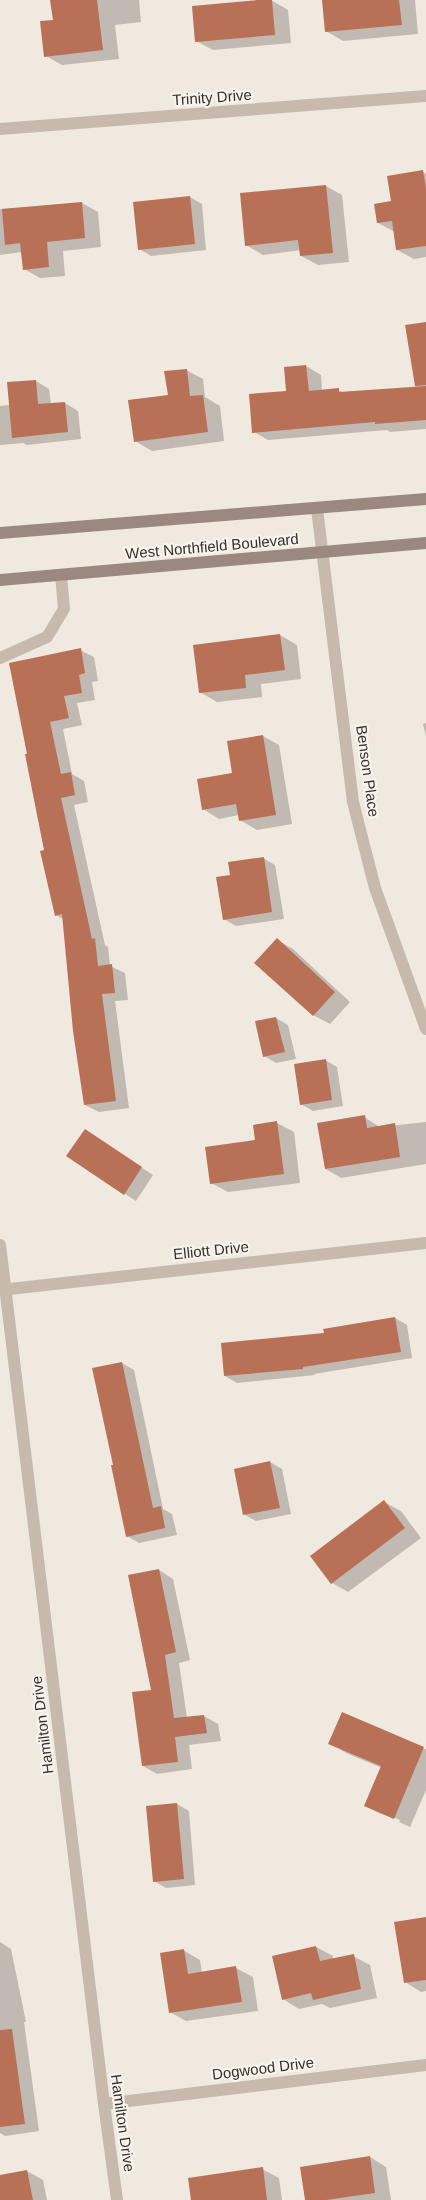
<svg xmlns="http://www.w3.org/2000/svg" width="426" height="2200" font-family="Arial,sans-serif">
<rect width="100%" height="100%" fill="#f0e9e0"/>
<path fill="#0003" d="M67,0H139L141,22L115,25L119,59L62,65L46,56L54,21Z
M271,0L288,10L291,43L213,50L196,41Z
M323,0H415L418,34L343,41L326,31Z
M423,172L426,174V257L414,259L397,250L395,232L378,223L393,202Z
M326,186L342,195L349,262L318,265L301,256V250L263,255L246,245Z
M190,197L202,204L206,250L151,256L139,249Z
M82,203L98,212L101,247L63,251L65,276L40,278L24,269L22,252L0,255V209Z
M426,323V429L390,432L387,430L268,440L254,432L306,366L321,375L322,391L338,390L344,393L416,388L406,326Z
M186,370L203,379L205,397L220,406L224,441L152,451L135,441Z
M36,381L49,389L51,404L65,403L78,411L81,439L27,445L23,443L0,445V406L10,405Z
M280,635L297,645L301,679L261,684L262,697L217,702L200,692Z
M80,650L94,657L98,681L92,682L95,700L77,703L82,725L63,729L72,774L84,781L88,802L74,805L105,945L108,947L110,966L125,973L128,1000L115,1001L129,1108L99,1112L85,1105L64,920L56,915L29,755Z
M426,723V736L423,724Z
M263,736L279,745L292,824L257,830L240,820L239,815L219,819L203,809L234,774Z
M263,858L275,865L284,919L236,926L224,919L231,876Z
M277,940L293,949L350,1002L330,1024L313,1015Z
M276,1018L288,1025L296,1059L276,1063L264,1056Z
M325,1060L337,1067L343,1106L313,1111L301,1104Z
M364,1117L380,1127L426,1122V1164L341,1178L326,1169Z
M277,1123L294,1132L300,1183L228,1192L211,1183Z
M97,1138L153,1175L136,1201L125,1194Z
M395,1318L407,1325L412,1358L314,1374L315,1375L237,1383L225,1376L325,1334Z
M122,1363L134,1370L163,1509L172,1514L177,1535L139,1543L127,1536L115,1466Z
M270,1462L282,1469L291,1514L256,1521L245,1515Z
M384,1502L401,1511L421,1538L348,1592L332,1583Z
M159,1570L173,1579L190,1660L179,1663L187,1718L204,1716L218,1724L221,1741L189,1745L192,1769L157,1774L143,1766L153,1691Z
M330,1743L426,1749V1790L410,1827L399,1822L400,1820L381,1812V1814L366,1805L382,1768L346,1753Z
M177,1804L189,1811L195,1885L166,1888L154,1881Z
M426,1918V1991L421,1992L405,1982Z
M0,1942L11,1949L26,2022H24L39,2131L5,2136L0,2133Z
M316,1947L333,1956V1960L353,1956L370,1965L377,1998L330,2008L322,2004L299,2009L283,1999Z
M183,1950L200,1960L202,1973L236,1968L253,1977L258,2011L186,2021L170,2012Z
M370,2157L386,2167L391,2200H306Z
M262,2169L279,2178L282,2200H193Z
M27,2171L43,2180L47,2200H0V2176Z"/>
<path fill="#b87057" d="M50,0H97L103,50L44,57L40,21L53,20Z
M258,0H272L275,35L195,42L192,6Z
M322,0H399L402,25L325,32Z
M423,170L426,189V246L396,250L392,221L377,223L374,204L391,201L387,176Z
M326,185L333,253L300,256L298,240L245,246L240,193Z
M190,196L195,244L138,250L133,202Z
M82,202L85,238L47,242L49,267L23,270L20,243L5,245L2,209Z
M426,322V385L415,386L405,325Z
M306,365L309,391L339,388V392L426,386V420L375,424V422L252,433L249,394L286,391L284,367Z
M187,369L190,396L203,395L208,432L134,442L128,400L168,395L164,371Z
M36,380L38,404L65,402L68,432L12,438L7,382Z
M280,634L285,670L245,675L246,688L199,693L193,645Z
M81,648L85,673L79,675L82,693L64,696L69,718L50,722L61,774L71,772L75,795L61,798L92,939L95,938L98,966L112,964L115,993L102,994L116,1101L84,1105L73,1031L62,914L55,916L40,851L44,850L25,754H27L9,663Z
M263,735L276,815L239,821L236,804L202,810L197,779L232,773L227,741Z
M264,857L272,912L223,920L216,877L230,875L228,862Z
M277,938L335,992L313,1016L254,963Z
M276,1017L285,1052L263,1057L255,1021Z
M326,1059L332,1100L300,1105L294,1064Z
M365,1115L367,1128L395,1123L400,1157L325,1169L317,1123Z
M277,1121L284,1174L210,1184L205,1147L255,1140L253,1125Z
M85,1129L142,1167L124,1195L66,1156Z
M395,1317L401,1352L303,1367V1369L224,1376L221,1343L324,1333L323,1329Z
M122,1362L153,1508L161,1506L165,1528L126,1537L111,1465H113L92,1368Z
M270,1461L280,1508L243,1515L234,1469Z
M384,1500L405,1528L331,1584L310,1556Z
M159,1569L176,1652L165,1655L174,1718L204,1715L207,1733L175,1737L178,1762L142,1766L132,1692L151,1690L128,1575Z
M342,1712L424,1747L394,1819L364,1806L381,1766L328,1744Z
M177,1803L184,1879L153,1882L146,1806Z
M426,1917V1980L404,1983L394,1922Z
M316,1946L320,1961L354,1954L361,1989L313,2000L311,1993L282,2000L272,1956Z
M184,1949L188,1974L236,1966L242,2002L169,2013L160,1953Z
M12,2029L25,2124L0,2127V2030Z
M370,2156L375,2193L326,2200H305L300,2167Z
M263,2167L267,2200H191L188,2178Z
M27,2170L33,2200H0V2175Z"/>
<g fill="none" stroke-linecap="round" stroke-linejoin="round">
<path stroke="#c7baad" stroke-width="12" d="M0,658L47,637L64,609L61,575"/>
<path stroke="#c7baad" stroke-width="12" d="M0,129L426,96
M317,509L353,802L375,888L426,1029
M0,1245L104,2104L117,2200
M0,1290L426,1243
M104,2104L426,2065"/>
<path stroke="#9b897f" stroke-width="12" d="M0,533L426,499
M0,580L426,543"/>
</g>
<g text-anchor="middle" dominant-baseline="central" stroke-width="4.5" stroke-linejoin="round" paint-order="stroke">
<g font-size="15" fill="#372f2b" stroke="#f8f3ec">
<text transform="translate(212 97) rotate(-4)">Trinity Drive</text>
<text transform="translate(212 546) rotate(-5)">West Northfield Boulevard</text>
<text transform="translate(368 771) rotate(82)">Benson Place</text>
<text transform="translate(211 1250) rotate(-6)">Elliott Drive</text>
<text transform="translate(42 1725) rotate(-97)">Hamilton Drive</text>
<text transform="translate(263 2068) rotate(-7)">Dogwood Drive</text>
<text transform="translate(123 2123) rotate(82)">Hamilton Drive</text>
</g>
</g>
</svg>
